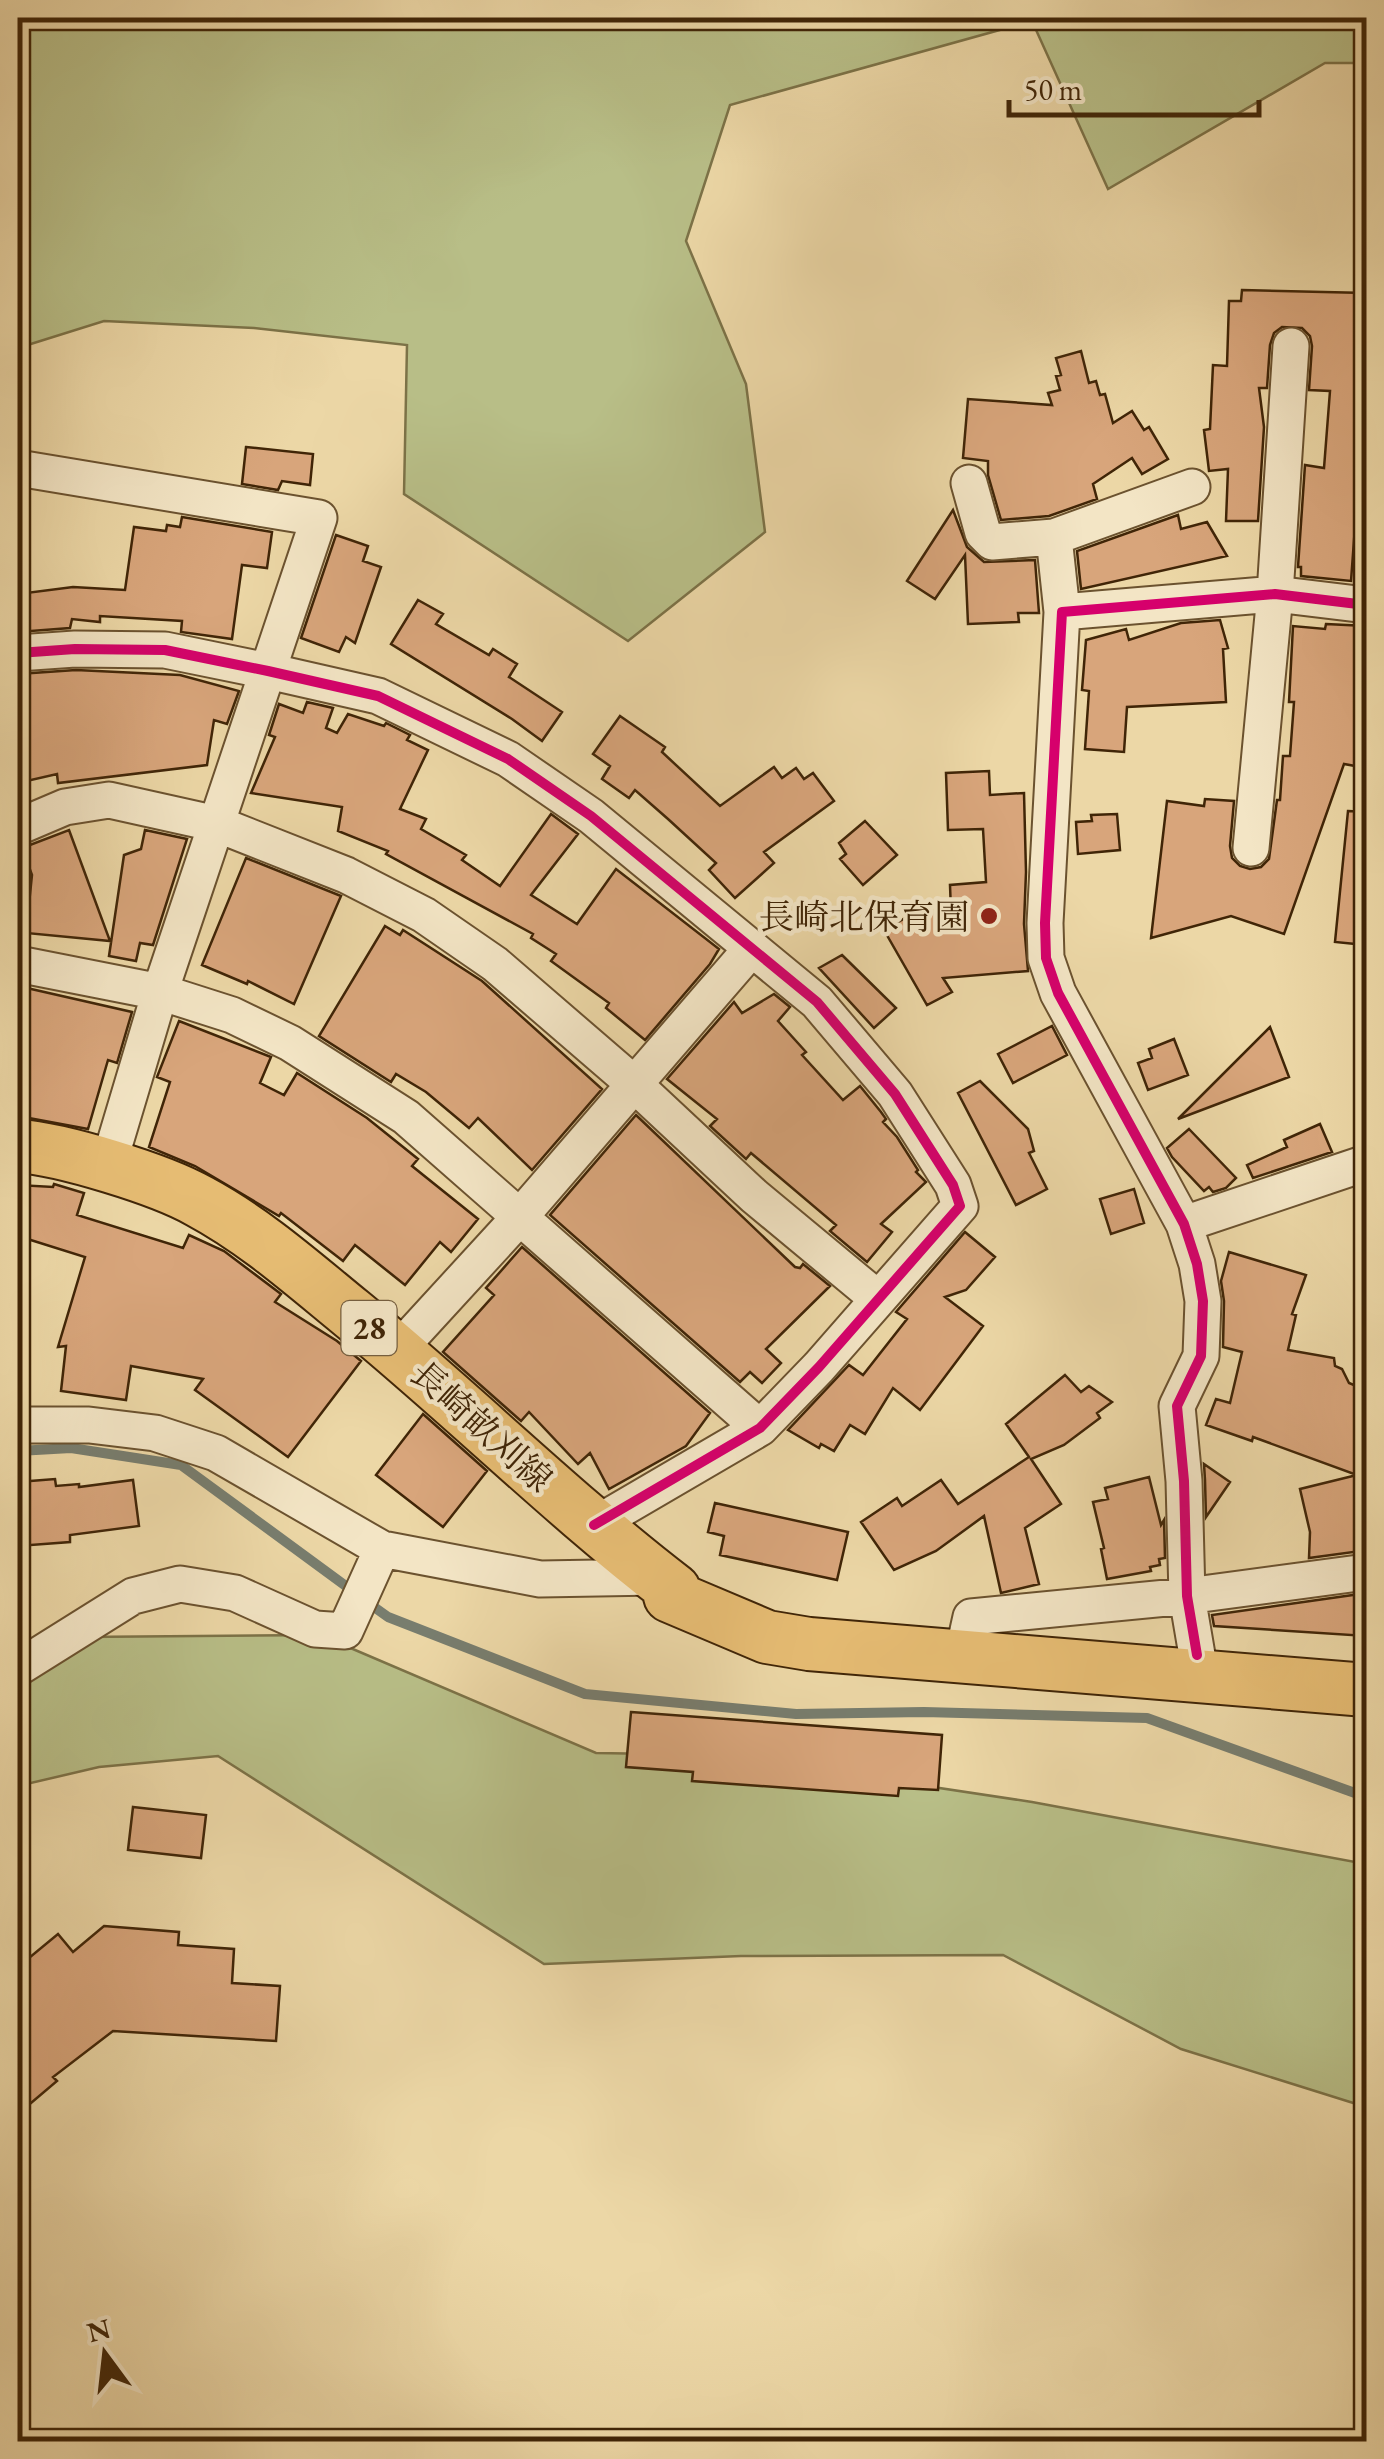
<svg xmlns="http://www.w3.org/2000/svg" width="1384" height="2459" font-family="'EB Garamond','Noto Serif JP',serif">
<rect width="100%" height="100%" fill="#ecd7a6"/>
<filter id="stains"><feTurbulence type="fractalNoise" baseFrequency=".002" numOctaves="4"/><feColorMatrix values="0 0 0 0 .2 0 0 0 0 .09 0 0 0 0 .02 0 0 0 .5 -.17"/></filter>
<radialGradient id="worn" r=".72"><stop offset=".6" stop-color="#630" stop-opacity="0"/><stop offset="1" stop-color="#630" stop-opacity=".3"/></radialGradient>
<path fill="#b8be87" stroke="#7c7247" stroke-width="2.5" d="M18,18H1366V63H1325L1108,189L1032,21L730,105L686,241L746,384L765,532L628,641L404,494L407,345L254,328L104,321L18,348Z
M320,1635L596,1753L721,1755L1032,1802L1366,1864V2107L1181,2049L1003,1955L741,1956L544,1964L218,1756L99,1767L18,1786V1650L81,1637Z"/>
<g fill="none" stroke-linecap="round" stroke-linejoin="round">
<path stroke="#787d6e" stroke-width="10" d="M18,1451L71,1448L181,1465L354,1592
M367,1602L388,1617L585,1694L796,1714L924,1712L1147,1718L1366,1797"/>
</g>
<path fill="#d8a57b" stroke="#402507" stroke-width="2.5" d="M1242,290L1366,293V515L1356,513L1351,581L1301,576V567H1298L1305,465L1324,468L1330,391L1309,390L1312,346L1310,336L1302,328L1282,327L1274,333L1270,345L1267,388H1259L1264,427L1258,521H1226L1228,469L1209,471L1204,430L1210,429L1213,365L1227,366L1229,301H1241Z
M1081,351L1089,383L1096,381L1100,395L1105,394L1113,423L1132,411L1144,430L1149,427L1168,459L1142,474L1132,458L1093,484L1097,499L1049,516L1001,520L988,475V461L963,458L968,399L1052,405L1048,393L1060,390L1056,376L1061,375L1056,358Z
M246,447L313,454L310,485L282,481L278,490L242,484Z
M953,510L967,547L984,562L1035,560L1039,613H1018L1019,622L968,624L965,555L935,599L907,581Z
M1178,515L1181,529L1207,522L1227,556L1081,589L1077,551Z
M182,517L272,532L267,568L242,565L232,639L181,632L182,621L100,616V622L72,619L70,628L18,632V594L73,587L125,590L134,527L166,531L167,525L180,527Z
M336,535L368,546L363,561L381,567L355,643L346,637L339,652L301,638Z
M418,600L443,614L436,624L489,655L493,649L517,664L509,677L562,712L542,741L512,719L391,644Z
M1220,620L1228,648L1223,649L1226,702L1127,707L1124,752L1085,749L1089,691L1082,690L1086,640L1126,629L1129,640L1181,623Z
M1326,624L1366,626V768L1344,764L1284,934L1231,916L1151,938L1167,801L1204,806L1205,799L1234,801L1230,846L1232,858L1240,866L1250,869L1261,867L1269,859L1277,800H1280L1283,756H1290L1294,702H1289L1293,626L1325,629Z
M76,670L180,675L239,691L227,724L214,720L207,765L58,783L57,774L18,783V674Z
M307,702L333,708L326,728L337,733L348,714L384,726L386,723L410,735L407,740L428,750L400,809L426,819L421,829L466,855L462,860L500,886L551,814L578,834L531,895L577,924L616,869L719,949L710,964L645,1040L606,1008L609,1003L551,961L556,954L531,938L533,934L386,854L388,851L338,831L342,807L251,793L275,737L269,735L279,704L303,713Z
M620,716L665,747L662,752L720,806L774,767L782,778L796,768L804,779L813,773L834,801L764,852L774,863L735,898L709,870L716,863L668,819L635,790L629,798L602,779L610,766L593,754Z
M989,771L990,795L1024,793L1026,872L1024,924L1028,971L943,978L952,992L927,1005L884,930L939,899L951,912L950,885L986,882L983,829L948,830L946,773Z
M1348,811L1366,812V945L1335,942Z
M1117,814L1120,850L1078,854L1076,822L1092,821L1091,815Z
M865,821L897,855L863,885L840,859L846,854L839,843Z
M69,830L110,941L26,933L32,875L22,848Z
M145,830L187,839L153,945L140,943L136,961L109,956L124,855L141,849Z
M246,858L341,896L294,1004L248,981L247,984L202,965Z
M385,926L400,935L403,930L482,981L602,1089L532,1170L478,1118L469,1128L426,1092L396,1074L391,1082L319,1036Z
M842,955L896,1008L874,1028L819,968Z
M18,986L132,1012L117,1063L108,1060L88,1129L18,1116Z
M774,994L790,1007L778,1021L806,1052L802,1055L843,1100L860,1086L881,1112L886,1119L883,1122L897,1137L918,1170L916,1172L926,1182L881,1224L892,1232L867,1262L830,1231L836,1225L751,1153L746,1159L710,1126L717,1119L667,1079L734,1002L742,1013Z
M179,1021L271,1057L260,1083L284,1095L297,1073L367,1118L418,1159L412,1166L478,1219L451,1252L440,1242L405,1285L355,1245L343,1261L281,1213L279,1216L195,1166L149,1147L170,1082L157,1077Z
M1052,1026L1067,1055L1013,1083L998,1054Z
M1270,1027L1289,1077L1178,1119Z
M1174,1039L1188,1075L1148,1090L1138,1063L1152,1058L1149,1049Z
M980,1081L1028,1129L1034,1151L1029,1153L1047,1189L1016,1205L958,1093Z
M636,1115L795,1267L800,1268L803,1264L830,1286L766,1349L781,1363L762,1383L750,1372L740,1382L550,1215Z
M1320,1124L1332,1152L1253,1178L1247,1165L1287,1147L1284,1140Z
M1189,1129L1236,1178L1226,1188L1213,1192L1209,1187L1204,1191L1172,1157L1167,1148Z
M54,1184L84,1193L77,1215L183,1248L189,1235L224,1251L281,1294L275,1302L337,1341L361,1361L288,1457L195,1390L203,1379L131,1366L126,1400L61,1391L66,1346L58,1347L85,1257L18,1236V1185L53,1187Z
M1134,1189L1144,1223L1111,1234L1100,1199Z
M965,1232L995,1257L966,1290L945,1297L983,1326L920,1410L893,1388L865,1434L850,1425L834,1451L821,1444L819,1448L788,1430L849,1365L863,1375L907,1319L896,1312Z
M522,1247L710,1413L686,1446L609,1489L590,1453L578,1464L529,1412L521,1421L443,1352L494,1295L486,1288Z
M1229,1252L1306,1275L1292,1314L1296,1315L1288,1350L1334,1358L1335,1366L1342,1369L1349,1383L1366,1390V1545H1361V1551L1309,1558L1310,1532L1300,1489L1357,1475L1253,1437L1252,1441L1206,1425L1216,1399L1230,1403L1242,1352L1223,1347L1224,1301L1221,1281Z
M1065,1375L1081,1392L1089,1386L1112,1402L1097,1413L1100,1418L1064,1445L1031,1459L1061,1504L1025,1528L1039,1584L1001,1593L984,1516L936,1551L894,1570L861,1522L897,1498L902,1506L941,1480L958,1504L1029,1457L1006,1424Z
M423,1414L487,1471L443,1527L376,1475Z
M1204,1464L1230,1482L1206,1517L1205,1480Z
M1149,1477L1161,1525L1164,1520L1165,1558L1159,1559L1160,1565L1150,1567L1151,1571L1107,1579L1101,1549L1104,1548L1093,1502L1108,1499L1105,1488Z
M55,1479L56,1486L79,1484V1487L133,1480L139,1526L70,1535V1542L18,1546V1482Z
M715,1503L848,1532L837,1580L720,1555L724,1536L708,1532Z
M1360,1594V1602H1366V1636L1214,1626L1212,1615Z
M631,1712L942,1735L938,1790L899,1788L898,1796L692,1781L693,1772L626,1767Z
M133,1807L206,1815L201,1858L128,1850Z
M104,1926L179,1932L178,1945L234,1949L232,1983L280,1986L276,2041L113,2031L53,2077L57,2081L18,2114V1967L58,1934L73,1952Z"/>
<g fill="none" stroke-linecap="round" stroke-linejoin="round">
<defs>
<path id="minor" d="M18,468L319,518L160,992L108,1166
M969,483L983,533L992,542L1054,537L1192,487
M1054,537L1062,612
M18,653L75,649L165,650L268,671L378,696L508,759L591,816L817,1002L895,1094L953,1185L960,1206L819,1367L760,1428L594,1525
M18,827L65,807L109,800L217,824L346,875L424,915L495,964L633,1083L754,1196L877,1298
M1251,848L1275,594L1291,346
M18,964L160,992L232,1015L290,1043L406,1117L760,1428
M1184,1224L1366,1163
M397,1351L518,1219L752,948
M18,1425H89L155,1433L216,1453L382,1549L540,1579L657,1577
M967,1635L971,1617L1187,1596L1366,1572
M1197,1655L1187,1596L1184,1481L1177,1406L1201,1356L1203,1301L1197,1264L1184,1224L1058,993L1046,958L1045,923L1062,612L1275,594L1366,605
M18,1668L133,1596L180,1584L235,1593L315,1629L345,1631L382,1549"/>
<path id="primary" d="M18,1146C62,1149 160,1179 199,1201C255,1231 302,1273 351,1313C461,1403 562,1504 674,1590L670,1596L767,1637L809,1644L1366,1690"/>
</defs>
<use href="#minor" stroke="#6b522f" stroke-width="39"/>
<use href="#primary" stroke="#402507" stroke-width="56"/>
<use href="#minor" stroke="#f3e5c5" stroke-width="35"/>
<use href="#primary" stroke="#e6bc73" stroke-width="52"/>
<defs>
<path id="cycleway" d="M18,653L75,649L165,650L268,671L378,696L508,759L591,816L817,1002L895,1094L953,1185L960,1206L819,1367L760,1428L594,1525
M1197,1655L1187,1596L1184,1481L1177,1406L1201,1356L1203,1301L1197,1264L1184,1224L1058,993L1046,958L1045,923L1062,612L1275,594L1366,605"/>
</defs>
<use href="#cycleway" stroke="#f3e5c5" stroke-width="16"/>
<use href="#cycleway" stroke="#d6006c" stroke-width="10"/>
</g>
<circle fill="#8f2418" stroke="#f3e5c5" stroke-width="4" cx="989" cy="916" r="10"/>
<g text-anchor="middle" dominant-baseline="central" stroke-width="9" stroke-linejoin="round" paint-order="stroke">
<rect fill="#f3e5c5" stroke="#765f40" stroke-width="2.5" x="341.5" y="1301" width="55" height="54" rx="8"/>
<g font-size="32" font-weight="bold" fill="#402507">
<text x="369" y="1328">28</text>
</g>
<g font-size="35" fill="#402507" stroke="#f3e5c5" text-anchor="end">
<text x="969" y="916">長崎北保育園</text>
</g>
<g font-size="35" fill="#402507" stroke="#f3e5c5">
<text transform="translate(482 1426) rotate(42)">長崎畝刈線</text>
</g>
</g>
<rect width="1384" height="2459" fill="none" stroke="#ecd7a6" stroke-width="60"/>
<rect x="20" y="20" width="1344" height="2419" fill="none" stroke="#402507" stroke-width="5"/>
<rect x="30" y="30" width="1324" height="2399" fill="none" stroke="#402507" stroke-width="2.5"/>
<g transform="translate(105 2354) rotate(345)" stroke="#f3e5c5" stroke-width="8" paint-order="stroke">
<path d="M0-8L18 38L0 25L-18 38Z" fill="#402507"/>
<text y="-15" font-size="28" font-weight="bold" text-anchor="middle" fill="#402507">N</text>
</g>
<path d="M1009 100v15h250v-15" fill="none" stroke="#402507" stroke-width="5"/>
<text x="1024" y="100" font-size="30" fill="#402507" stroke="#f3e5c5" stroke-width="8" paint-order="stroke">50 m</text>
<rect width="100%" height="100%" filter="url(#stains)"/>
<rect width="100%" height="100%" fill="url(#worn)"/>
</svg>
